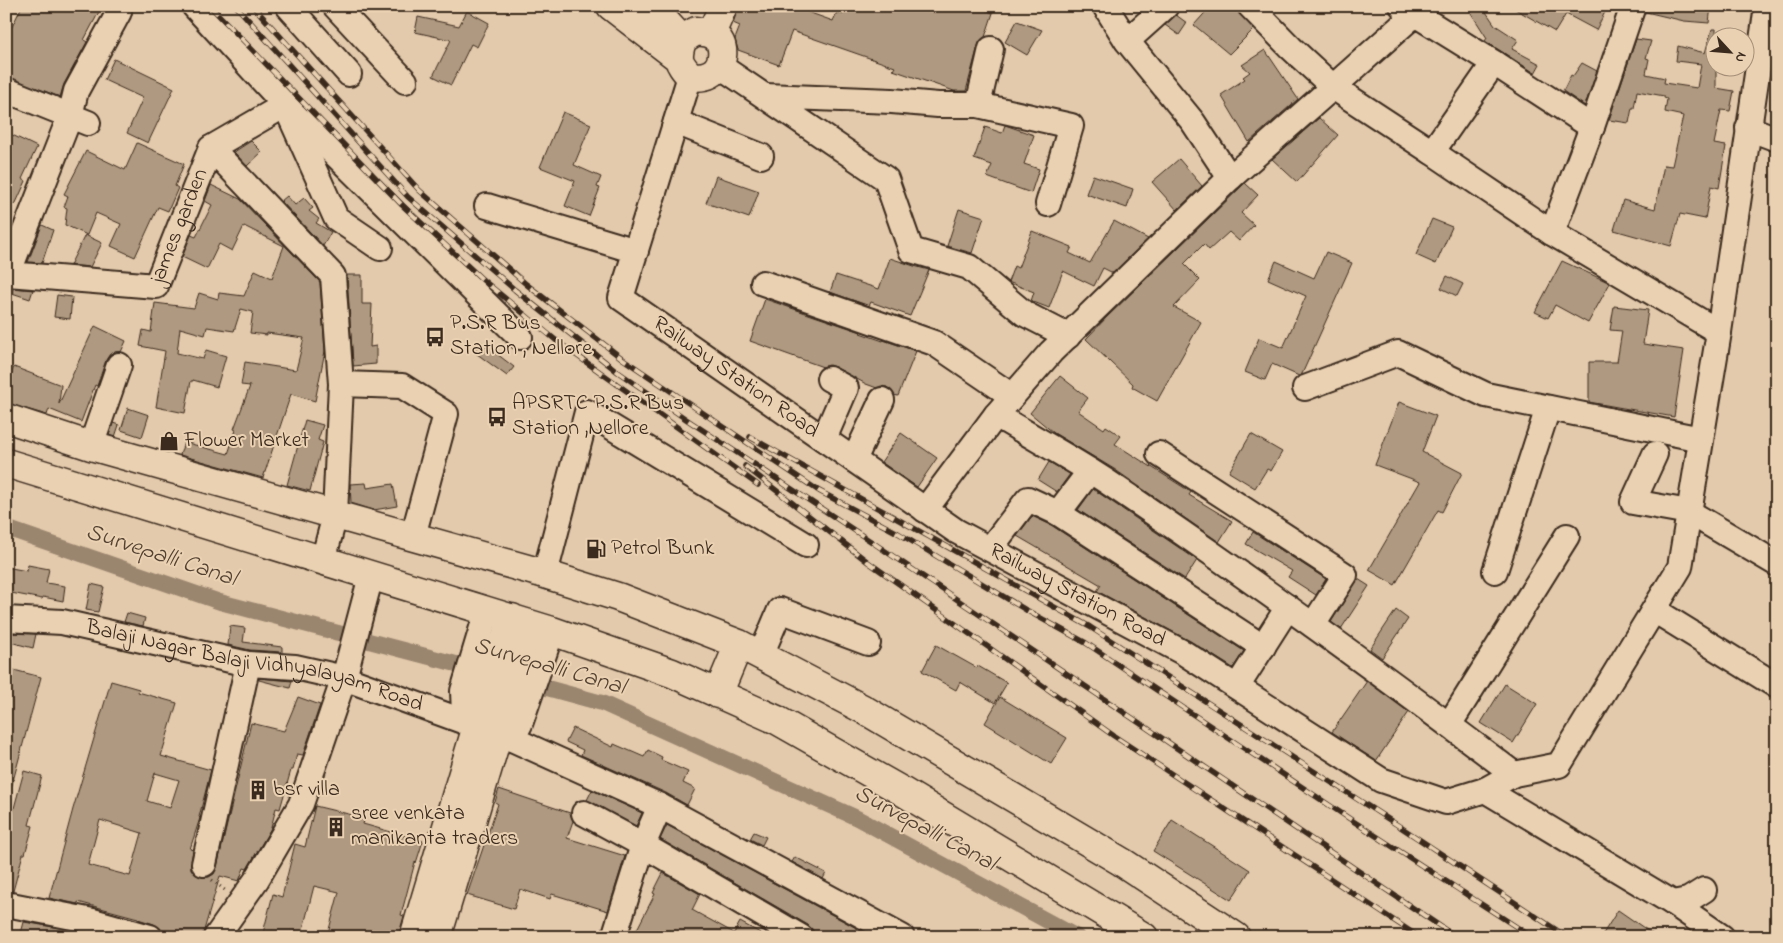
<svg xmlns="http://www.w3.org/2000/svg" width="1783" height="943" font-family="'Indie Flower',sans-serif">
<rect width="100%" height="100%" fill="#e3caac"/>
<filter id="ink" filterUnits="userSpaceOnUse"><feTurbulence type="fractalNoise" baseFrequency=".02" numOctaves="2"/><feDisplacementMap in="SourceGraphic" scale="10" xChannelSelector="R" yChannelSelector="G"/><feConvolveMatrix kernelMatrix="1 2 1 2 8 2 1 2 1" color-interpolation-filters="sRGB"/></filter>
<g filter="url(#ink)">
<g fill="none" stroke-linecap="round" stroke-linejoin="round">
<path stroke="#9a856e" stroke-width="16" d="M6,528L220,602L479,670
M525,682L602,703L857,818L1077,937"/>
</g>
<path fill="#af9980" stroke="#3b2a1e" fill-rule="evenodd" d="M22,6H102L84,40L87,42L64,84L60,97L6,77V39Z
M739,6H791L833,21L837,12L842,14L845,6H975L993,13L985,37L981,40L978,46L966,91H954L893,70L895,67L792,31L779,65L738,50L735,39L740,26L733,23Z
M1211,6H1237L1240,15L1254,29L1229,54L1194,25Z
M1480,6H1482L1495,25L1518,40L1512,49L1540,64L1535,73L1485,41L1487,38L1471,13Z
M1510,6H1608L1596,30L1566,14L1555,32Z
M1646,6H1711L1709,23L1684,21L1646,12Z
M467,11L489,23L477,47L471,44L451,85L433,76L451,40L415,32L418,17L459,26Z
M1176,15L1187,23L1179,35L1165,25Z
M1017,21L1042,30L1027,55L1005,42Z
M1712,29H1716V88L1734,91L1730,111L1721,110L1714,144L1726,146L1719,188L1711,186L1705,219L1680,214L1671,246L1614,230L1623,200L1655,209L1664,165L1672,166L1683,116L1665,112L1667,99L1664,98V96L1637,91L1634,108H1632L1629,123L1609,120L1636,39L1651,41L1646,58L1649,59L1646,74L1665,78L1664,83L1697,88L1701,64L1676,61L1678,46L1705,53Z
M1265,50L1298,99L1249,142L1221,95L1245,79L1243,77L1250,72L1242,65Z
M114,59L174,88L148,143L127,133L143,98L104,80Z
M1582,63L1597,71L1585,106L1563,91L1571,75L1573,76Z
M563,112L591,124L574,165L601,177L597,187L600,188L589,216L565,206L575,181L540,167Z
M1319,118L1338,135L1297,182L1272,159Z
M1005,125L1034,135L1024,164L1039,169L1031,193L987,177L992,165L974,159L985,127L1002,133Z
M6,132L37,147L22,179L26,181L15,205L6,201Z
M251,141L262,152L247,166L234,152Z
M137,143L184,164L175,186L178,188L168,211L158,207L135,257L111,246L121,224L96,213L87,235L65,225L67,208L64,207L68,196L64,194L86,151L125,170Z
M1179,159L1202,186L1177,210L1152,182Z
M1093,175L1133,189L1127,208L1086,194Z
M716,176L759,191L749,218L706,203Z
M1245,183L1258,195L1241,213L1254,225L1239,241L1229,232L1209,250L1204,244L1184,264L1200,280L1174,307L1201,322L1157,401L1132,387L1133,384L1086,339L1107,317Z
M211,185L240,199L320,282L325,351L315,401L291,394L263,478L180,455L184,442L228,454L236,430L234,429L250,386L241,385L245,362L296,370L304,338L267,333V335L250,333L253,312L241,309L234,331L207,327L205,335L180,328L177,353L203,359L206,350L226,356L217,387L193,380V381H191L185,413L156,407L165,351L140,346L143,330L151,332L155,303L194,308L199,293L218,299L219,293L244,296L255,270L272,278L284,246L244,226L232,251L219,244L207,269L182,257L191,235L196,237L212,205L205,201Z
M287,196L295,205L304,198L313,208L309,211L319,219L316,223L331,232L323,246L281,201Z
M959,209L984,217L972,253L947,246Z
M1432,219L1452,227L1436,264L1416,255Z
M1114,221L1148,239L1113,273L1103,268L1094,286L1063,271L1049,308L1031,301L1034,292L1008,282L1014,266L1018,268L1032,231L1072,247L1069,253L1090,263Z
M42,225L53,230L42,263L28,262Z
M85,235L102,243L90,267L70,265Z
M1326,252L1352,263L1302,374L1299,376L1272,364L1265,380L1245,372L1259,338L1283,348L1306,296L1268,279L1276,261L1314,278Z
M890,258L914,266L929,270L910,316L871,302L869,306L830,292L836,275L879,289Z
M1562,261L1610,283L1588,323L1555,305L1548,318L1535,312Z
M347,275H362V304H372L370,347L376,346V364L353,366Z
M1447,276L1463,284L1457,296L1441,288Z
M13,288L33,290L30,299L12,293Z
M57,295L72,297L70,319L54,317Z
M765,299L861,332L860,333L883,341V340L916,351L898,396L894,395L887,387L881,386L877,388L866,384L835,367L829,365L823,367L750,341Z
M1614,306L1648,310L1643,344L1684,350L1674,417L1589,402V362H1617L1622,331L1610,330Z
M95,326L126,341L121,352H116L110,354L106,360L97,386L95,385L81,422L49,409L47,415L6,403V387L14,367L61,385L59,404Z
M480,341L514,367L507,376L473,351Z
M1060,376L1088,398L1078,411L1104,429L1106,426L1121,436L1115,444L1191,492L1189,495L1232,521L1219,542L1114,469L1054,433L1030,413Z
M1399,402L1436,416L1422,452L1462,473L1442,512L1438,510L1395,585L1369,570L1420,482L1375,465Z
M128,408L149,415L142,437L121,430Z
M305,420L323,425L318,440L323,442L310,491L287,485Z
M113,423L119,425L115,437L109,435Z
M901,433L937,458L917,487L881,462Z
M1251,434L1282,452L1271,471L1267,469L1255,488L1229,472Z
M1049,462L1070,474L1057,492L1038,480Z
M366,483L367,488L393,484L397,506L374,510L351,503L350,484Z
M1093,489L1197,560L1185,579L1078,510Z
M1032,516L1051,525L1244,651L1233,668L1190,641L1097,591L1101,585L1017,536Z
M1253,532L1326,579L1316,595L1288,577L1292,571L1246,544Z
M28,565L49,569L46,583L65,586L63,601L43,597L42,599L6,592V567L27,571Z
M1358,579L1369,586L1341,629L1331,622Z
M91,584L104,587L98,612L86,610Z
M1396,610L1408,619L1382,658L1370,649Z
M127,613L145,618L143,626L124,622Z
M230,626L245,628L243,642L282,647V652L250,650L228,645Z
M6,633L36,634L33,648L6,641Z
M936,645L977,668L978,666L1007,683L995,703L960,682L956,690L922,671Z
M6,668L41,677L10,792L6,791Z
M259,678L292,681L290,688L259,680Z
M111,681L139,689L138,692L177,703L161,756L211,770L199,817L200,818L190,849L193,850L191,862V869L195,874L202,877H209L214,874L217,867L251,723L284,731L298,697L320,705L303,755L297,754L293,770H291L280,809L276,808L271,828L247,869L244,868L239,881L220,876L202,937H187L161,930L154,924L138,919V918L78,902V904L49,898L73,809ZM155,773L179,780L170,808L147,801ZM100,820L142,833L130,876L88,865Z
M1367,681L1409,712L1376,761L1332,732Z
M1505,684L1537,704L1513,743L1481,723Z
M1000,697L1067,738L1051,764L985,723Z
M573,728L613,747L614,744L644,757L648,750L662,757L661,760L688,772L683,783L695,789L687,805L666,793L581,755L583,750L566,742Z
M24,771L42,776L29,825L33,826L25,854H23L13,891H6V838Z
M499,789L570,813L573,821L567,838L625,856L608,911L552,894L550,899L520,889L514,909L467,895L498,804L495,802Z
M592,790L642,813L636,826L587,800Z
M315,806L365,818L363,824L423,841L416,863L415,862L401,915L404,916L398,937H327L339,892L314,886L301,937H262L273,894L282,897L295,844L305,847Z
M1172,820L1250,870L1231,900L1153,851Z
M667,825L873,937H815L813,930L808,925L660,839Z
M754,832L766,837L762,845L750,839Z
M795,857L826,873L823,879L792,862Z
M663,873L700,894L692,910L734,933L740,922L764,935L766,932L773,937H633L655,894L653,893Z
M1618,910L1657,937H1601Z
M24,922L59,928L76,933L75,937H20Z"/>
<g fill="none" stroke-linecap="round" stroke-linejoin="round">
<defs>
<g id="minor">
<path d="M194,6L285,105L211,148"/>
<path d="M288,6L349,74"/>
<path d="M335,6L405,81"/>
<path d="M1105,6L1127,41L1193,122L1230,178"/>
<path d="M1250,6L1291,48L1333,87L1424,6"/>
<path d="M1402,6L1494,63L1592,127"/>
<path id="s1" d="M119,12L76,91L70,116L8,274L156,286L211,148L333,276L341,384"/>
<path d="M1127,41L1166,6"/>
<path d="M720,66L886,179L911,250L969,267L1025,314L1068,336"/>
<path id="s2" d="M690,76L621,298L956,531L1184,653L1381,780L1446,802L1485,790L1514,774L1559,765L1680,567L1719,332L1767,6"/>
<path d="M6,90L88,123"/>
<path d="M765,96L892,101L938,105H978L1071,126L1048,204"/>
<path d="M285,105L520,337"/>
<path d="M978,105L991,49"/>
<path d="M291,118L336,218L380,248"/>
<path d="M676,122L761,156"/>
<path d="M1748,128L1777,139"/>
<path d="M1432,152L1552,233L1719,332"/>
<path d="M487,206L636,251"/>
<path d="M1552,233L1592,127L1633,6"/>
<path d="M763,283L934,343L1012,396"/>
<path d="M1305,388L1398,353L1486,395L1701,439"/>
<path d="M996,415C1032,437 1070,457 1106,481C1245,574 1380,673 1514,774"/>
<path d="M824,439L846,388L829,379"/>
<path d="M91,446L119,365"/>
<path d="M1159,454L1345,575L1313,625"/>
<path d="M1655,454L1633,502L1689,512L1777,564"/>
<path d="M854,460L882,400"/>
<path d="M925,510L996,415L1051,352L1230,178L1333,87L1432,152L1494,63"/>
<path d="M1058,513L1263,647"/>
<path d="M990,549L1028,499L1058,513L1090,471"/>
<path d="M323,561L335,515L341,384L402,386L446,414L413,536"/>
<path d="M1495,571L1548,408"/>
<path d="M545,574L587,412L806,545"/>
<path d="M1654,610L1777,686"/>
<path id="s3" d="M6,619L62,622L248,664L295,667L344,678L512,739L660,806L902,937"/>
<path d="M761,655L780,610L868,643"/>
<path d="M1237,687L1288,607"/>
<path d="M467,723L464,714L463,691L487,611"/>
<path d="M1449,725L1567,536"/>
<path d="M512,739L520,724L552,631"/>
<path d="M1485,790L1673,903L1688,900L1704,890"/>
<path d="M584,813L643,845L801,937"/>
<path d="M204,864L248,664"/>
<path d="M1673,903L1722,937"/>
<path d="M6,904L93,921L150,937"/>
<path d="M216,937L257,879L301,804L344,678L371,576"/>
<path d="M614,937L643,845L660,806"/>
</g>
<path id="major" d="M611,6L677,57
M651,6L682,40
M696,31C700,32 708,32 712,34C727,42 725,67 710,74C704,77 696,77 690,76C677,61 677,59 682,40Z
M711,34L723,6
M6,418L91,446L538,572L618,597L739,644L863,709L1122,862L1236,937
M6,463L552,631L672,673L777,720L900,790L1144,937
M718,694L739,644
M414,937L480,716L512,618
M437,937L498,734L537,627"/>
</defs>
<use href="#minor" stroke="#3b2a1e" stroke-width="28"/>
<use href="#major" stroke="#3b2a1e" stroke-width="31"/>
<path stroke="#3b2a1e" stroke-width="3" stroke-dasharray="1 4" stroke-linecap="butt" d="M212,880L226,891"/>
<use href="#minor" stroke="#ead1b2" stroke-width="24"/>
<use href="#major" stroke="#ead1b2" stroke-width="28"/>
<defs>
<path id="rail" d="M210,6L402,205L483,280L558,342L758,485
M236,6L408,197L515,290L618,372L686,419L875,544L1456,937
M253,6L419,190L526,284L623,359L819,491L898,533L1026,610L1086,643L1353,821L1532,937
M750,437L953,550L1090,627L1399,826L1567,937
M745,466L868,562L1114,736L1419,937"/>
</defs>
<use href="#rail" stroke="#3b2a1e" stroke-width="5.5"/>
<use href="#rail" stroke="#ead1b2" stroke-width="4" stroke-dasharray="11" stroke-linecap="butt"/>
</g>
</g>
<defs>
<symbol id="bus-bare" viewBox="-9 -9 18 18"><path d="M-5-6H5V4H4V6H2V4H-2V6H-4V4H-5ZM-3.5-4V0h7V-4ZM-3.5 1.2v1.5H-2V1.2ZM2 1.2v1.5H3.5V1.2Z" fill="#3b2a1e" stroke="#ead1b2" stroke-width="2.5" paint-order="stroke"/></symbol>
<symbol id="shop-bare" viewBox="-9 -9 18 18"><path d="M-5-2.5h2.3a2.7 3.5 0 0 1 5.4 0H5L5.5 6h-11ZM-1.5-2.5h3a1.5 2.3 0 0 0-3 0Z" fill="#3b2a1e" stroke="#ead1b2" stroke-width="2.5" paint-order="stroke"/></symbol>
<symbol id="fuel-bare" viewBox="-9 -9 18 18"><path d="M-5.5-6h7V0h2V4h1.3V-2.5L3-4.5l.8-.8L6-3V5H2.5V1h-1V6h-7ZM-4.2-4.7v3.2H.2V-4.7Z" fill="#3b2a1e" stroke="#ead1b2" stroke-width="2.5" paint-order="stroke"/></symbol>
<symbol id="building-bare" viewBox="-9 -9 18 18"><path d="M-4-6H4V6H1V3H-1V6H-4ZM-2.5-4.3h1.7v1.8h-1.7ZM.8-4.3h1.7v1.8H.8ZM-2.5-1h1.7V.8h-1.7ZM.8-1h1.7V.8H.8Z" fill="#3b2a1e" stroke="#ead1b2" stroke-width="2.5" paint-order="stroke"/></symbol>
</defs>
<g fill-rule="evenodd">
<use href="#bus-bare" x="421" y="323" width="28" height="28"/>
<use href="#bus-bare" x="483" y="403" width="28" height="28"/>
<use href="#shop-bare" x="155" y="427" width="28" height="28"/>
<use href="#fuel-bare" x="582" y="535" width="28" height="28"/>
<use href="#building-bare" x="244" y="776" width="28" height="28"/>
<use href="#building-bare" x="322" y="813" width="28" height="28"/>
</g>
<g text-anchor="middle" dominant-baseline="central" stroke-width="4" stroke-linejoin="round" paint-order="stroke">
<g font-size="22" fill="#3b2a1e" stroke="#ead1b2">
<text stroke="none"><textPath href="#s1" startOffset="498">james garden</textPath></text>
<text stroke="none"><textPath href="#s2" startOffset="372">Railway Station Road</textPath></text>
<text stroke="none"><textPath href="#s2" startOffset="778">Railway Station Road</textPath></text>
<text stroke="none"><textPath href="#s3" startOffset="254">Balaji Nagar Balaji Vidhyalayam Road</textPath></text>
</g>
<g font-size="22" fill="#3b2a1e" stroke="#ead1b2" text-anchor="start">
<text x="450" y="324">P.S.R Bus<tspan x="450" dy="25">Station , Nellore</tspan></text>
<text x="512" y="404">APSRTC P.S.R Bus<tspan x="512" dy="25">Station ,Nellore</tspan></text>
<text x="184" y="441">Flower Market</text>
<text x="611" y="549">Petrol Bunk</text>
<text x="273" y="790">bsr villa</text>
<text x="351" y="814">sree venkata<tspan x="351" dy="25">manikanta traders</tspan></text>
</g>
<g font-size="24" font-style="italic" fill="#534132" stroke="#ead1b2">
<text transform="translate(161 556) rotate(18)">Survepalli Canal</text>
<text transform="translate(549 667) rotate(16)">Survepalli Canal</text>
<text transform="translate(925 829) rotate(28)">Survepalli Canal</text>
</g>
</g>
<rect width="1783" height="943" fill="none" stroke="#ead1b2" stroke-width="25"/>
<rect x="12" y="12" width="1758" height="918" fill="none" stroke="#3b2a1e" stroke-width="2" filter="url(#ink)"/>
<g transform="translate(1730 52) rotate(116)"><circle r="24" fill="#ead1b2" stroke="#a48e77"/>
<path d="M0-4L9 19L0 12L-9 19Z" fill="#3b2a1e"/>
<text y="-8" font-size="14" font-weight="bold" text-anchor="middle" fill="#3b2a1e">N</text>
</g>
</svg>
